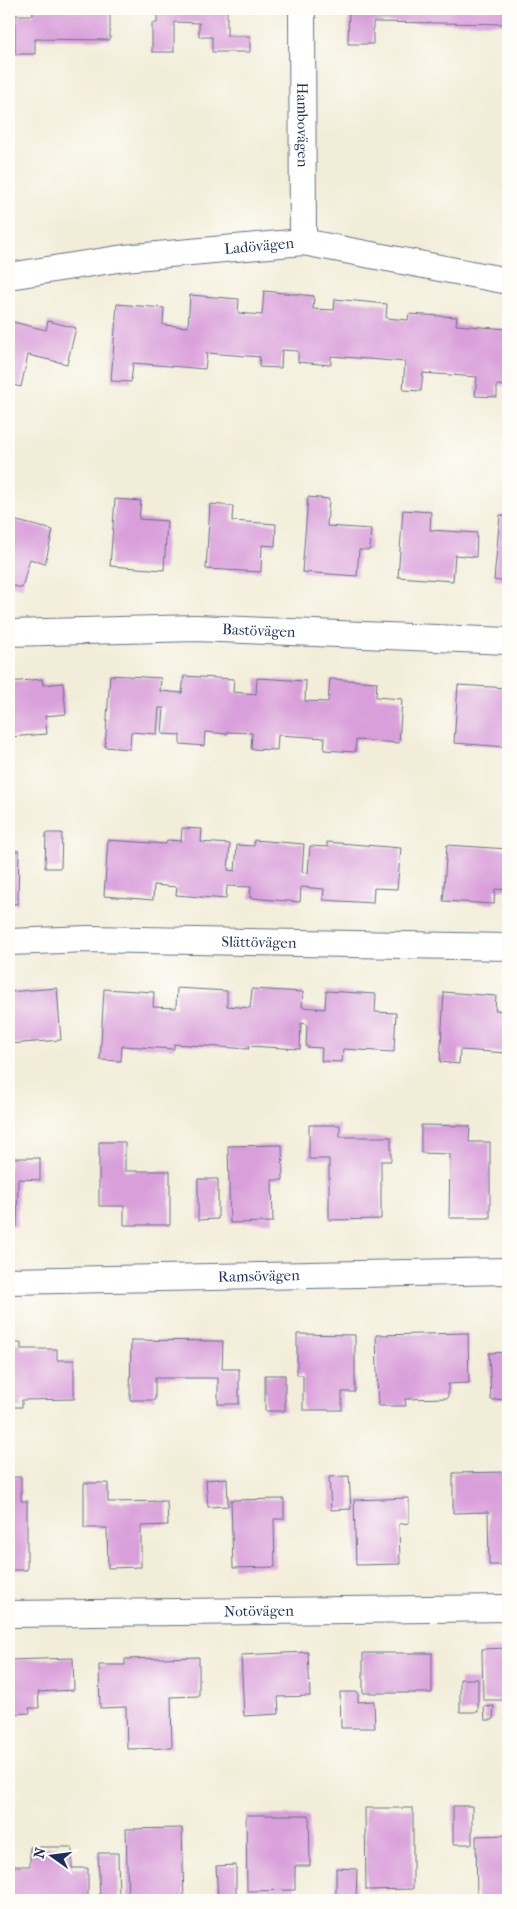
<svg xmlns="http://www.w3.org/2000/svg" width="517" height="1909" font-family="'IM FELL French Canon',serif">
<rect width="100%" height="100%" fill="#fdfcf7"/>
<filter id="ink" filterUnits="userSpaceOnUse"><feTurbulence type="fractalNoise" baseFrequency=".02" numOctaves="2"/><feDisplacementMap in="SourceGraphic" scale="10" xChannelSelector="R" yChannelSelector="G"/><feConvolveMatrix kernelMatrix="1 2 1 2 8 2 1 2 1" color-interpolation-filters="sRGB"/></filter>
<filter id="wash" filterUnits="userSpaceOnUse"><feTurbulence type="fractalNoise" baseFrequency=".0096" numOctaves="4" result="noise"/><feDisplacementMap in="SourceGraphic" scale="20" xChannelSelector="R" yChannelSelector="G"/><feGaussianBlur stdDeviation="1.12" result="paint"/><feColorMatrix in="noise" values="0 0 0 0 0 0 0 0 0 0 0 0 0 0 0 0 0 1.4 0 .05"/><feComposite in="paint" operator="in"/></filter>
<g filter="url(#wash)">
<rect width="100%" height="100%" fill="#f2edd8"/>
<g id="blocks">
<path fill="#d99fda" d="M33,9H110V40L35,39V54H15V15H33Z
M157,9H227V36H250V52H212V37H199V23L174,22V52H152V23H157Z
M349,9H508V24L373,22V44H348Z
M264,291L314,296L313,309L334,310L335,299L387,304L386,318L408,320L409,314L457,317L456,325L508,329V386L497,385V397L475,396L477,377L423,373L421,391L403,390L405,362L331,356V365L298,362V351L282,350L281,368L259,367L260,357L207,353L205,369L133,363L131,382L111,381L117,304L164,308L163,325L188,327L190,295L239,299L238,313L262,315Z
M9,321L46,330L48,321L76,328L67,364L28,355L21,387L9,384Z
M308,497L329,499L327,526L371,529L370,550H359L357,576L302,572Z
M115,499L141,501L139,519L167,521L164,570L110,566Z
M210,504L233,506L232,521L276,524L275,546L262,545L261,572L206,569Z
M403,510L431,512L430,530L477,533L476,557L455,555L453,581L398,577Z
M500,515L508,516V582L494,580Z
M9,519L53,530L45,564L30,559L22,588L9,585Z
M110,675L161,678L160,691L182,693L184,676L234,679L233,692L256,694L257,678L306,681L305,701L328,702L330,679L377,682L376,697L402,699L399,743L356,740L355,752L324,750L325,738L278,735L277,750L251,749L252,733L227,732V734L205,732L204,746L180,744V735L162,734L164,708H159L157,734L131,732L130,749L105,747Z
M42,679L43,685L63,683L66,714L45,716L47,734L9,737V682Z
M458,685L508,688L506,747L454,743Z
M182,828L202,829L201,842L230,844L228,870L235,871L237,845L254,846V840L304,844L302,872L308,873L310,846L327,847V842L401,848L397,889L374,888L373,903L323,900L324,889L301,887L300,902L250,898L251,887L227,886L226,899L176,895L177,887L154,885L153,900L104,896L108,840L166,844L167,840L181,841Z
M46,833H62L61,868H45Z
M447,845L508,849V890L495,889L494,904L443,901Z
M9,851H19L18,904L9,903Z
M57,988L61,1040L9,1044V992Z
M177,988L227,991V1006L250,1008L252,989L303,992L302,1007L325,1009L326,991L376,994L375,1012L396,1013L394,1052L343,1049L342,1062L321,1061L322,1048L306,1047L307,1024L301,1023L300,1049L248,1046L249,1049L174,1044V1049L122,1046L121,1061L100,1060L104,989L154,992L153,1007L176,1008Z
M444,992L496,996L495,1010L508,1011V1053L460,1050L459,1064L440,1062Z
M309,1125H340V1137H391V1161H381V1219L329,1220V1159H309Z
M421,1125L470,1126L469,1142H490V1218H449L450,1154L421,1153Z
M99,1142H125V1171H170V1225H124V1206H99Z
M282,1145L283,1180H272L273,1222L230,1223L228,1146Z
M9,1158H40V1180L18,1179L17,1227H9Z
M198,1179H218V1219L198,1220Z
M468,1333L469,1383L448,1384V1398L405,1399L406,1406H378L376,1335Z
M297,1334L355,1335V1392H342V1410H303V1375H297Z
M131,1340L223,1341L222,1369H239V1404H218V1378H155V1400H130Z
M9,1343H21V1349H57V1360H74V1399L22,1400V1407H9Z
M508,1352V1399L491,1400L489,1353Z
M265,1375H285V1411H265Z
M508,1472V1565H489L488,1512L453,1513V1473Z
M349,1476L351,1509L331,1510L329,1477Z
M9,1477H21V1501H27V1570H9Z
M227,1478L228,1506L208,1507L206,1480Z
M84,1483H108V1502L167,1501L168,1525L141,1526V1567L108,1568L107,1528H84Z
M409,1498V1523L399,1524L400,1564L356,1565L354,1500Z
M284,1499V1519H274L275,1567L233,1568L231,1500Z
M508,1648V1700H483L482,1649Z
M308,1652L310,1696L278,1697L279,1714L244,1716L241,1655Z
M363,1653H432V1693H363Z
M199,1657V1696L171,1697L172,1748L127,1749L126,1707L100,1708L99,1665H125V1659Z
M73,1658L74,1690L38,1692L39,1708H29L30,1713L9,1714V1660Z
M460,1679H478V1712H460Z
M340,1692H358V1702L374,1701L375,1728H341Z
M494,1706L493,1720H485L484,1707Z
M453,1806H472V1844H453Z
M365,1808H413V1889L366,1890Z
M246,1815H309L310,1866H295V1890L247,1891Z
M182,1828L184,1900H128L126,1829Z
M508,1835V1898H477L476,1836Z
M30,1847H72V1868H88V1900H9V1866H30Z
M98,1853H118L119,1900H100Z
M236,1865V1899L218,1900L216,1866Z
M336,1868L357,1869L356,1899L336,1898Z"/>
</g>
</g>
<g filter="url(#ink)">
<use href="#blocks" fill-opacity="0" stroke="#667289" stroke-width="1"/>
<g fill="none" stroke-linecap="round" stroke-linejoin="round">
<defs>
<g id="street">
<path id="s1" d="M302,9L303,242"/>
<path id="s2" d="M9,276L124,258L303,242L508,281"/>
<path id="s3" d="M9,633L196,628L508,641"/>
<path id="s4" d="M9,942L88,939L508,947"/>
<path id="s5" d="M9,1281L508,1271"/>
<path id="s6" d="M9,1614L508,1608"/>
</g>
</defs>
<use href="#street" stroke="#667289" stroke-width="28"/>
<use href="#street" stroke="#fff" stroke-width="26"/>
</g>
</g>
<g text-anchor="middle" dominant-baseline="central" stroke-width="4.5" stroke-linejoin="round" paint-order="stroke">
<g font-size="15" fill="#1b2f5e" stroke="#fdfcf7">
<text stroke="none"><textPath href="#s1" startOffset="116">Hambovägen</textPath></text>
<text stroke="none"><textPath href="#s2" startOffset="252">Ladövägen</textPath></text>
<text stroke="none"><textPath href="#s3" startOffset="250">Bastövägen</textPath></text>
<text stroke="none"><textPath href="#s4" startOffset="250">Slättövägen</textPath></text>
<text stroke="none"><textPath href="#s5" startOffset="250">Ramsövägen</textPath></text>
<text stroke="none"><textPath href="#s6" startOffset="250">Notövägen</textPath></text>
</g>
</g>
<rect width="517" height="1909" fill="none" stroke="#fdfcf7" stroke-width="30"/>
<g transform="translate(52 1856) rotate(284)" stroke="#fdfcf7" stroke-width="4" paint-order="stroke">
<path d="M0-4L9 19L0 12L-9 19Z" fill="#1b2f5e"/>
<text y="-8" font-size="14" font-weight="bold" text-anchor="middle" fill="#1b2f5e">N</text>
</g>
</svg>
